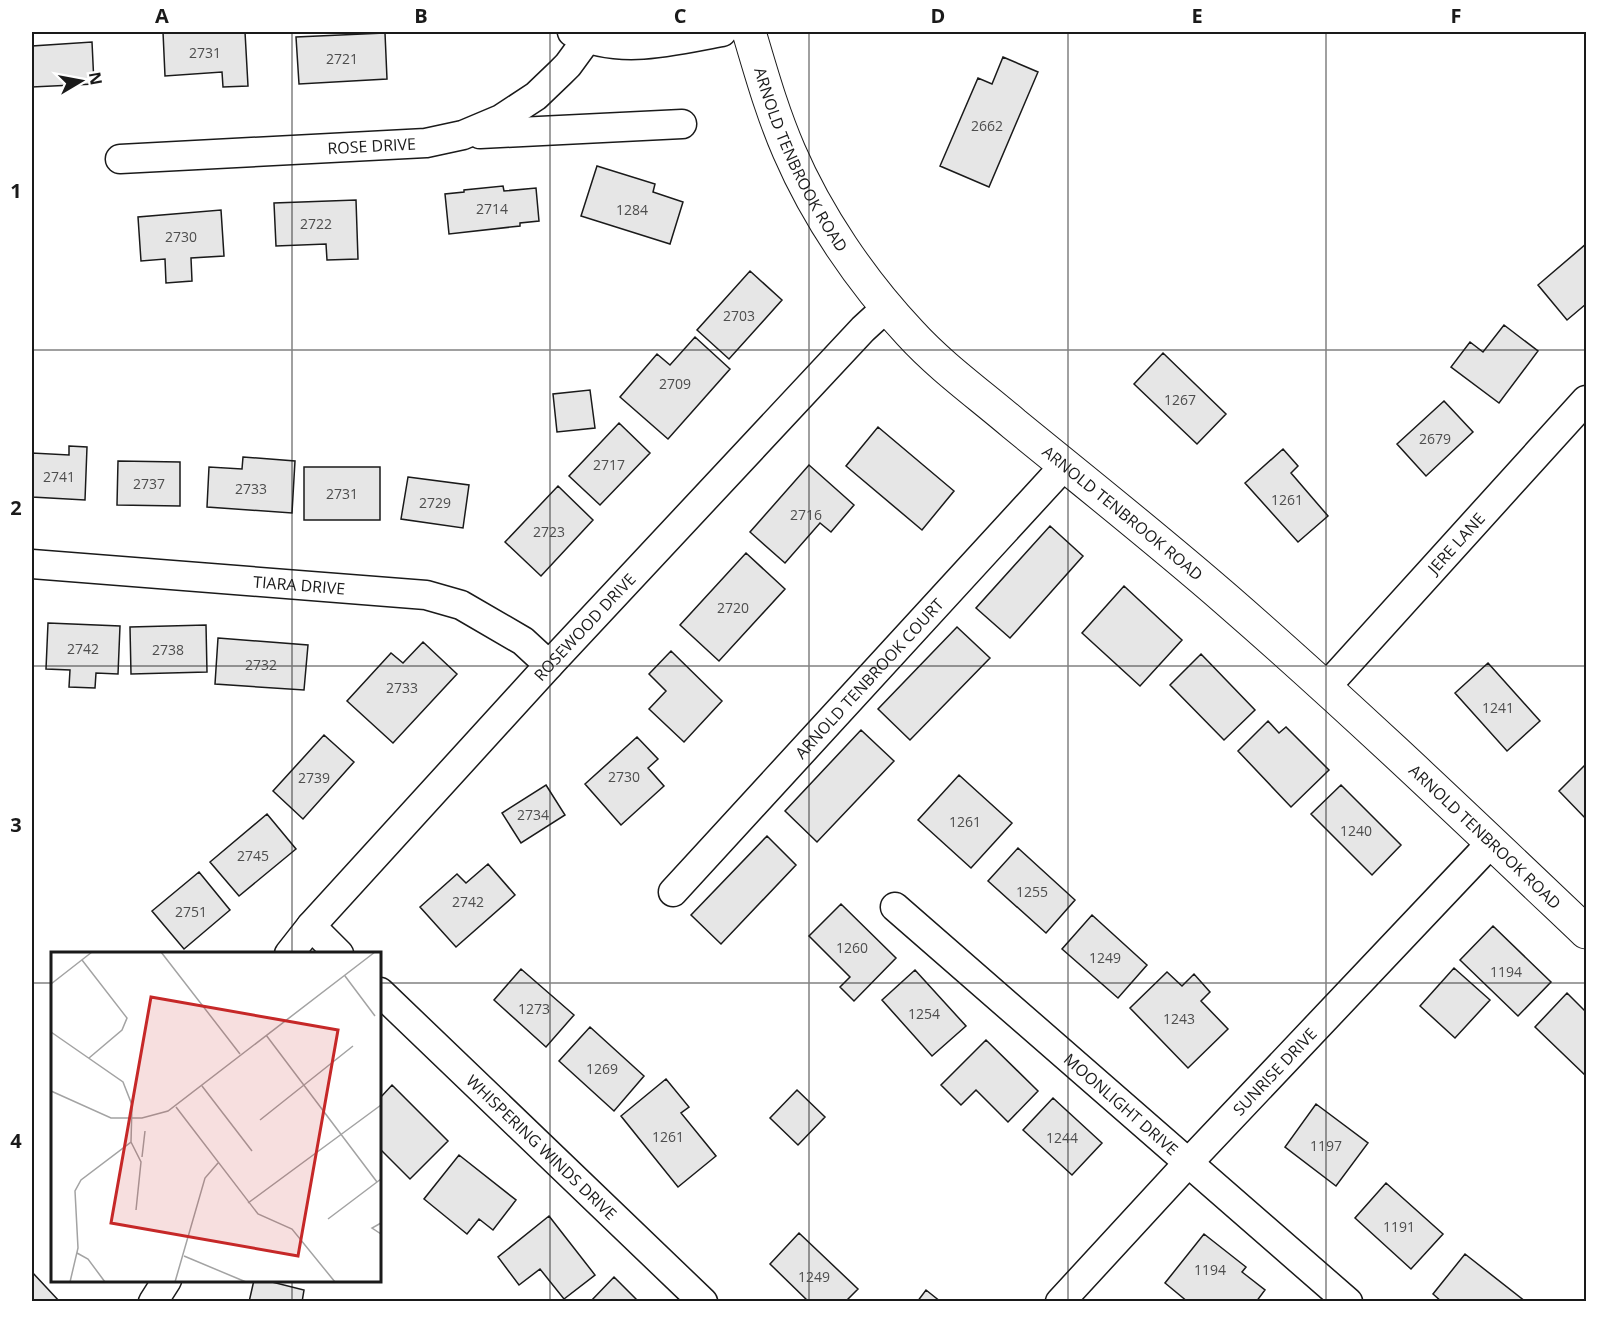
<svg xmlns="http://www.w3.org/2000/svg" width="1618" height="1333" font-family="'Open Sans',sans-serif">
<rect width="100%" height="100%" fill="#fff"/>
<path fill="#e6e6e6" stroke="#1a1a1a" stroke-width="1.5" d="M163,32H245L248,86L223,87L222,72L165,76Z
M385,33L387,79L299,84L296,37Z
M92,42L94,84L32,87V46Z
M1003,57L1038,72L989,187L940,166L978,78L992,84Z
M597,166L655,184L653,192L683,202L670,244L581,216Z
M503,186L504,191L536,188L539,221L520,223V226L449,234L445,194L464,192V190Z
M356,200L358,259L327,260L326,244L276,246L274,203Z
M221,210L224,256L191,258L192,281L166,283L165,259L141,261L138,217Z
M1586,244V304L1567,320L1538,285Z
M750,271L782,300L729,359L697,330Z
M1504,325L1538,351L1499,403L1451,367L1470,342L1483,352Z
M695,337L730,369L668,439L620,397L657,354L670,365Z
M1163,353L1226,414L1197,444L1134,384Z
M590,390L595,428L557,432L553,394Z
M1444,401L1473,432L1426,476L1397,444Z
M619,423L650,453L600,505L569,476Z
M878,427L954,491L922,530L846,466Z
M69,446L87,447L85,500L32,497V453L69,455Z
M1283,449L1298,466L1291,473L1328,516L1298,542L1245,483Z
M243,457L295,461L292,513L207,507L209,467L242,469Z
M118,461L180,462V506L117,505Z
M809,465L854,505L831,532L820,523L785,563L750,532Z
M304,467H380V520H304Z
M408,477L469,485L463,528L401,519Z
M558,486L593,520L541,576L505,542Z
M1050,526L1083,556L1010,638L976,608Z
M746,553L785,589L719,661L680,625Z
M1124,586L1182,640L1140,686L1082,633Z
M48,623L120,626L118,674L96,673L95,688L69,687L70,670L46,669Z
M206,625L207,672L131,674L130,627Z
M957,627L990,658L910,740L878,709Z
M218,638L308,645L304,690L215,684Z
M423,642L457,674L393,743L347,701L391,653L403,663Z
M671,651L722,701L684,742L649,709L666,691L649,674Z
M1201,654L1255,710L1224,740L1170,685Z
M1488,663L1540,721L1507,751L1455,693Z
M1268,721L1279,733L1286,727L1329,770L1291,807L1238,751Z
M861,730L894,761L817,842L785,811Z
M324,735L354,762L303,819L273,791Z
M637,737L658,759L648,768L664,786L621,825L585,784Z
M1586,764V819L1559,791Z
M959,775L1012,823L971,868L918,820Z
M546,785L565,815L521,843L502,813Z
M1341,785L1401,845L1372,875L1311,814Z
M267,814L296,849L239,896L210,862Z
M767,836L796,865L721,944L691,915Z
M1018,848L1075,900L1046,933L988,881Z
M488,864L515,895L456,947L420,907L457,874L466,883Z
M199,872L230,910L184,949L152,911Z
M841,904L896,958L854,1001L840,987L850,977L809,936Z
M1092,915L1147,965L1118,998L1062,949Z
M1493,926L1551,982L1518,1016L1460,960Z
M1454,968L1490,1000L1455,1038L1420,1006Z
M521,969L574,1015L546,1047L494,1000Z
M915,970L966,1026L932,1056L882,1000Z
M1167,972L1182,986L1194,974L1210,992L1201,1001L1228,1029L1188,1068L1130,1008Z
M1567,993L1586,1012V1076L1535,1027Z
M590,1027L644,1076L614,1111L559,1061Z
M986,1040L1038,1091L1008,1122L976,1090L961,1105L941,1085Z
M666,1079L689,1107L681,1113L716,1156L678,1187L621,1116Z
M392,1085L448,1141L410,1179L380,1149V1098Z
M797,1090L825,1117L798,1145L770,1118Z
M1053,1098L1102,1143L1072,1175L1023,1130Z
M1316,1104L1368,1143L1336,1186L1285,1147Z
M459,1155L516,1200L493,1230L479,1219L467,1234L424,1199Z
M1386,1183L1443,1234L1411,1269L1355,1218Z
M549,1216L595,1275L564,1299L540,1269L519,1285L498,1257Z
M799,1233L858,1289L845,1302H809L770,1264Z
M1204,1234L1246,1267L1242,1272L1265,1290L1256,1302H1188L1165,1283Z
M1465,1254L1526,1302H1442L1433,1294Z
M32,1272L60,1302H32Z
M614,1277L639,1302H590Z
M254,1280H264L304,1290L302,1302H249Z
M926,1290L941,1302H917Z"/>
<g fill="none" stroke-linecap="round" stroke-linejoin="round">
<defs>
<g id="street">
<path d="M572,32C619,56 673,41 722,32"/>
<path d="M480,134L682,124"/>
<path id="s1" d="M120,159L426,143L463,135L501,119L536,96L560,73L568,65L587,39"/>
<path id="s2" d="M32,564L426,595L461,605L523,641L549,665"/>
<path id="s3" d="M1326,687L1586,400"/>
<path id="s4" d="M673,892L1065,465"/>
<path id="s5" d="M895,907L1348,1302"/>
<path d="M311,926L339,954"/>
<path id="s6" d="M289,954L311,926L549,665L863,329L887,307"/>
<path id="s7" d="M380,992L703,1302"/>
<path d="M153,1302L167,1280"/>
<path id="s8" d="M1060,1302L1189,1162L1491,843"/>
</g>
<g id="secondary">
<path id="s9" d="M749,32C761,72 772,112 789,151C817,216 861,281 910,333C941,367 979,394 1014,424C1085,482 1157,539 1227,600C1350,707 1468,820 1586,932"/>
</g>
</defs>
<use href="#street" stroke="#1a1a1a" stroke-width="31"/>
<use href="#secondary" stroke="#1a1a1a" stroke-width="35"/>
<use href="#street" stroke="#fff" stroke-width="28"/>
<use href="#secondary" stroke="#fff" stroke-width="33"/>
</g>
<path fill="none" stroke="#1a1a1a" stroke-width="1.5" stroke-opacity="0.55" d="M292,32V954M550,32V1302M809,32V1302M1068,32V1302M1326,32V1302M32,350H1586M32,666H1586M32,983H52M380,983H1586M292,1280V1302"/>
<g text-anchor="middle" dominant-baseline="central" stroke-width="4.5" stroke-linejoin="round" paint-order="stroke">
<g font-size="14" fill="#4d4d4d">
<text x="205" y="52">2731</text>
<text x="342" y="58">2721</text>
<text x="987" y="125">2662</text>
<text x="492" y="208">2714</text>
<text x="632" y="209">1284</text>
<text x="316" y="223">2722</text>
<text x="181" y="236">2730</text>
<text x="739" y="315">2703</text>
<text x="675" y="383">2709</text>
<text x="1180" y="399">1267</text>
<text x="1435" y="438">2679</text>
<text x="609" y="464">2717</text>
<text x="59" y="476">2741</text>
<text x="149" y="483">2737</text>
<text x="251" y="488">2733</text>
<text x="342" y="493">2731</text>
<text x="1287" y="499">1261</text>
<text x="435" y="502">2729</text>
<text x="806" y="514">2716</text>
<text x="549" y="531">2723</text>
<text x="733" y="607">2720</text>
<text x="83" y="648">2742</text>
<text x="168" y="649">2738</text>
<text x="261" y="664">2732</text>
<text x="402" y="687">2733</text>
<text x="1498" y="707">1241</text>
<text x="624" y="776">2730</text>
<text x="314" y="777">2739</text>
<text x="533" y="814">2734</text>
<text x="965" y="821">1261</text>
<text x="1356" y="830">1240</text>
<text x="253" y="855">2745</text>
<text x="1032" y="891">1255</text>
<text x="468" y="901">2742</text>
<text x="191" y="911">2751</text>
<text x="852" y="947">1260</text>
<text x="1105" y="957">1249</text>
<text x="1506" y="971">1194</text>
<text x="534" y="1008">1273</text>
<text x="924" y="1013">1254</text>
<text x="1179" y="1018">1243</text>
<text x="602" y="1068">1269</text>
<text x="668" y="1136">1261</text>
<text x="1062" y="1137">1244</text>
<text x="1326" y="1145">1197</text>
<text x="1399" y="1226">1191</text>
<text x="1210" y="1269">1194</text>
<text x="814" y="1276">1249</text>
</g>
<g font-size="16" fill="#1a1a1a" stroke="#fff">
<text stroke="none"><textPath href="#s1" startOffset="252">ROSE DRIVE</textPath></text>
<text stroke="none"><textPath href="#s9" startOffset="138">ARNOLD TENBROOK ROAD</textPath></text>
<text stroke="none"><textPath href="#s9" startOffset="624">ARNOLD TENBROOK ROAD</textPath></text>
<text stroke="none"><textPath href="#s3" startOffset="194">JERE LANE</textPath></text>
<text stroke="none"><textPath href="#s2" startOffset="268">TIARA DRIVE</textPath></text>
<text stroke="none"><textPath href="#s6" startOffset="441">ROSEWOOD DRIVE</textPath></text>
<text stroke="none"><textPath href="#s4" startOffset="290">ARNOLD TENBROOK COURT</textPath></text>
<text stroke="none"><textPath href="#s9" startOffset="1110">ARNOLD TENBROOK ROAD</textPath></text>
<text stroke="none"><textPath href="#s8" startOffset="315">SUNRISE DRIVE</textPath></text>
<text stroke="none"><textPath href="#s5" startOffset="300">MOONLIGHT DRIVE</textPath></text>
<text stroke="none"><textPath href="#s7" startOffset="224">WHISPERING WINDS DRIVE</textPath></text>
</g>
</g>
<g transform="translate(51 952)">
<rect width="330" height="330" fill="#fff"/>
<path fill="none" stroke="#a3a3a3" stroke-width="1.5" d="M110,0L189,102M31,8L76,66L71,78L38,106M294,24L324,64M0,32L41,0M0,80L72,130L81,153L80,190L30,228L24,239L27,296L19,330M215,83L326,230M151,134L201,199M0,139L60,166H91L117,159L324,0M125,155L207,262L241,277L284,330M209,168L302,94M80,190L90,210L85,258M91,205L94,179M197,251L330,153M277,267L330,227M330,271L321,276L330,282M26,301L37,307L54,330M133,304L195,330M124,330L154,226L167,211"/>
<path fill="#c62828" fill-opacity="0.15" stroke="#c62828" stroke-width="3" d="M100,45L287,78L247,304L60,271Z"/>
<rect width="330" height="330" fill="none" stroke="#1a1a1a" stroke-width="3"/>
</g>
<rect width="1618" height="1333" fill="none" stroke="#ffffff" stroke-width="66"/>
<g transform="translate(81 81) rotate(80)" stroke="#ffffff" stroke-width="4.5" paint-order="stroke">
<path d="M0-4.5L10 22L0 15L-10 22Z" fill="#1a1a1a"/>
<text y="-9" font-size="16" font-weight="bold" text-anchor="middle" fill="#1a1a1a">N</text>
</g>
<rect x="33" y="33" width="1552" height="1267" fill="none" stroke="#1a1a1a" stroke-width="2"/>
<g font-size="20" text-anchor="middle" font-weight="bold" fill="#1a1a1a">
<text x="162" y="23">A</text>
<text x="421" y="23">B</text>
<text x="680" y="23">C</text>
<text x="938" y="23">D</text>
<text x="1197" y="23">E</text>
<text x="1456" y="23">F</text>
<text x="16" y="198">1</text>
<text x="16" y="515">2</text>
<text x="16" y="832">3</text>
<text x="16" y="1148">4</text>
</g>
</svg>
